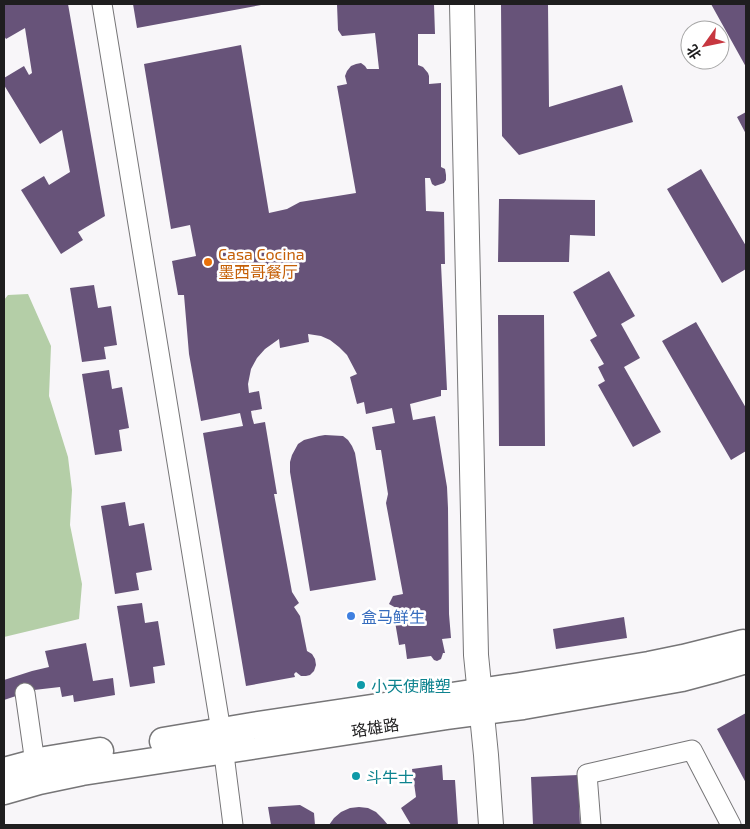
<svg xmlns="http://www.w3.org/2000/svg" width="750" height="829" font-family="'Exo 2','Noto Sans SC',sans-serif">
<rect width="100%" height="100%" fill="#f8f6f9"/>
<path fill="#b4cea7" d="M28,294L51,346L49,396L68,457L72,490L70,525L82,584L79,619L4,637V300L8,295Z"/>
<path fill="#675379" d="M4,4H68L105,216L78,232L83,240L61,254L21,190L44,176L49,185L70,172L62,130L40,144L4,85V78L24,66L29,75L32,73L25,28L6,39L4,36Z
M133,4H261V5L137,28Z
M337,4H434L435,34H418V65L423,67L428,73L429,76V84L441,83V167L445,169L446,175V180L444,183L435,186L432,184L430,178H425L426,211L444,212L445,264H441L447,390H441V396L410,404L413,420L435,416L447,487L448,508L449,614L451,638L442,639L445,653H443L441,659L437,661L434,660L431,656L407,659L405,644L399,645L394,616L399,614L398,609L389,604L393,596L403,594L386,503L388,494L381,450H376L372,427L395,423L392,408L366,414L364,402L357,404L350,377L357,374L347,355L339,347L330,340L321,336L308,334L309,342L280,348L279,339L265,349L257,358L251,369L248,384L249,393L259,391L262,409L251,411L252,417L254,424L265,422L277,494H274L292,592L299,603L294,607L300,616L307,651L312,654L315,659L316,665L314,671L310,675L306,676H301L296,672L294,674L295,677L246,686L203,433L243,426L240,413L201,421L189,354L184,295H178L172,261L196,256L190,225L171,229L144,64L241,45L269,213L287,209L300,202L356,193L337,86L347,84L345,76L347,71L351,66L356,64L361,63L365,66L367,69H379L375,33L342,36L338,30Z
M501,4H548L549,107L622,85L633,122L519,155L502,136Z
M711,4H746V67Z
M746,112V134L737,117Z
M701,169L746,246V269L722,283L667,189Z
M499,199L595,200V236L570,235L569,262H498Z
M609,271L635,316L621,324L640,358L624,367L661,432L633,447L598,385L605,381L598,367L604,364L590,340L597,336L573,292Z
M94,285L98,308L111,306L117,345L104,347L106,359L82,362L70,288Z
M498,315H544L545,446H499Z
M696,322L746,408V451L731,460L662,341Z
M109,370L112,389L122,387L129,428L119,430L122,451L95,455L82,374Z
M325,435L343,436L348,440L352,446L355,453L376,580L310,591L290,472V462L292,455L298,444L304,440L319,436Z
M125,502L129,526L144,523L152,570L136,573L139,590L115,594L101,506Z
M142,603L145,623L158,621L165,665L153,667L155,683L130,687L117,606Z
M624,617L627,638L556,649L553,629Z
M86,643L93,681L113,678L115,695L74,702L73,695L62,697L60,687L34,690L4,700V680L32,671L49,667L45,651Z
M746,713V783L717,729Z
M442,765L443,780H455L458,825H411L401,808L416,797L412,769Z
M578,775L580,825H533L531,777Z
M300,805L314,813L315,825H271L268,807Z
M359,807L368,808L376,812L383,819L388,825H329L334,818L341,812L350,808Z"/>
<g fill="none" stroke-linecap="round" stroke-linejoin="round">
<defs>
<path id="minor" d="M102,4L221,731L233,825
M25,693L35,763
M591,825L587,774L692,750L731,825"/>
<path id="tertiary" d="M462,4L476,655L486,755L491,825"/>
<path id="secondary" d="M163,741L252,726L520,686L649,665L683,658L743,643
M4,771L45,760L100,751
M4,791L39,781L82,772L447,716L523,706L682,678L712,670L746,660"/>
</defs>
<use href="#minor" stroke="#767577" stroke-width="21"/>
<use href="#tertiary" stroke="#767577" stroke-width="26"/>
<use href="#secondary" stroke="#767577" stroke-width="29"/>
<use href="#minor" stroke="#fff" stroke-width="19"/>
<use href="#tertiary" stroke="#fff" stroke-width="24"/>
<use href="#secondary" stroke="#fff" stroke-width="26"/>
</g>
<circle fill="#e8710a" stroke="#fff" stroke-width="2" cx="208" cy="262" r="5"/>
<circle fill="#3f7fe0" stroke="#fff" stroke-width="2" cx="351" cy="616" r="5"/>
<g fill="#0f9aa8" stroke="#fff" stroke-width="2">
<circle cx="361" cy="685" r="5"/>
<circle cx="356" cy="776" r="5"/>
</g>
<g text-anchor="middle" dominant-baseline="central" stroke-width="5" stroke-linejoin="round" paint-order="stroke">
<g font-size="16" fill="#c56008" stroke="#fff" text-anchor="start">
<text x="218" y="253">Casa Cocina<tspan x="218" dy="18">墨西哥餐厅</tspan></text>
</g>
<g font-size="16" fill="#366cbe" stroke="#fff" text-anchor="start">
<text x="361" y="616">盒马鲜生</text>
</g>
<g font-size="16" fill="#0d838f" stroke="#fff" text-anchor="start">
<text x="371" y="685">小天使雕塑</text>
<text x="366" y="776">斗牛士</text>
</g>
<g font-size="16" fill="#1f1e1f" stroke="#fff">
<text transform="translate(375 727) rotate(-9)">珞雄路</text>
</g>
</g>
<rect width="750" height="829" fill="none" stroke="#1f1e1f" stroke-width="10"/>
<g transform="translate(705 45) rotate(237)"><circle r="24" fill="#ffffff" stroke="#a5a5a5"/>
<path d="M0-4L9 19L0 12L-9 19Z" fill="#c73740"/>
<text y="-8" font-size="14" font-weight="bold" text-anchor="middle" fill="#1f1e1f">北</text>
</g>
</svg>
